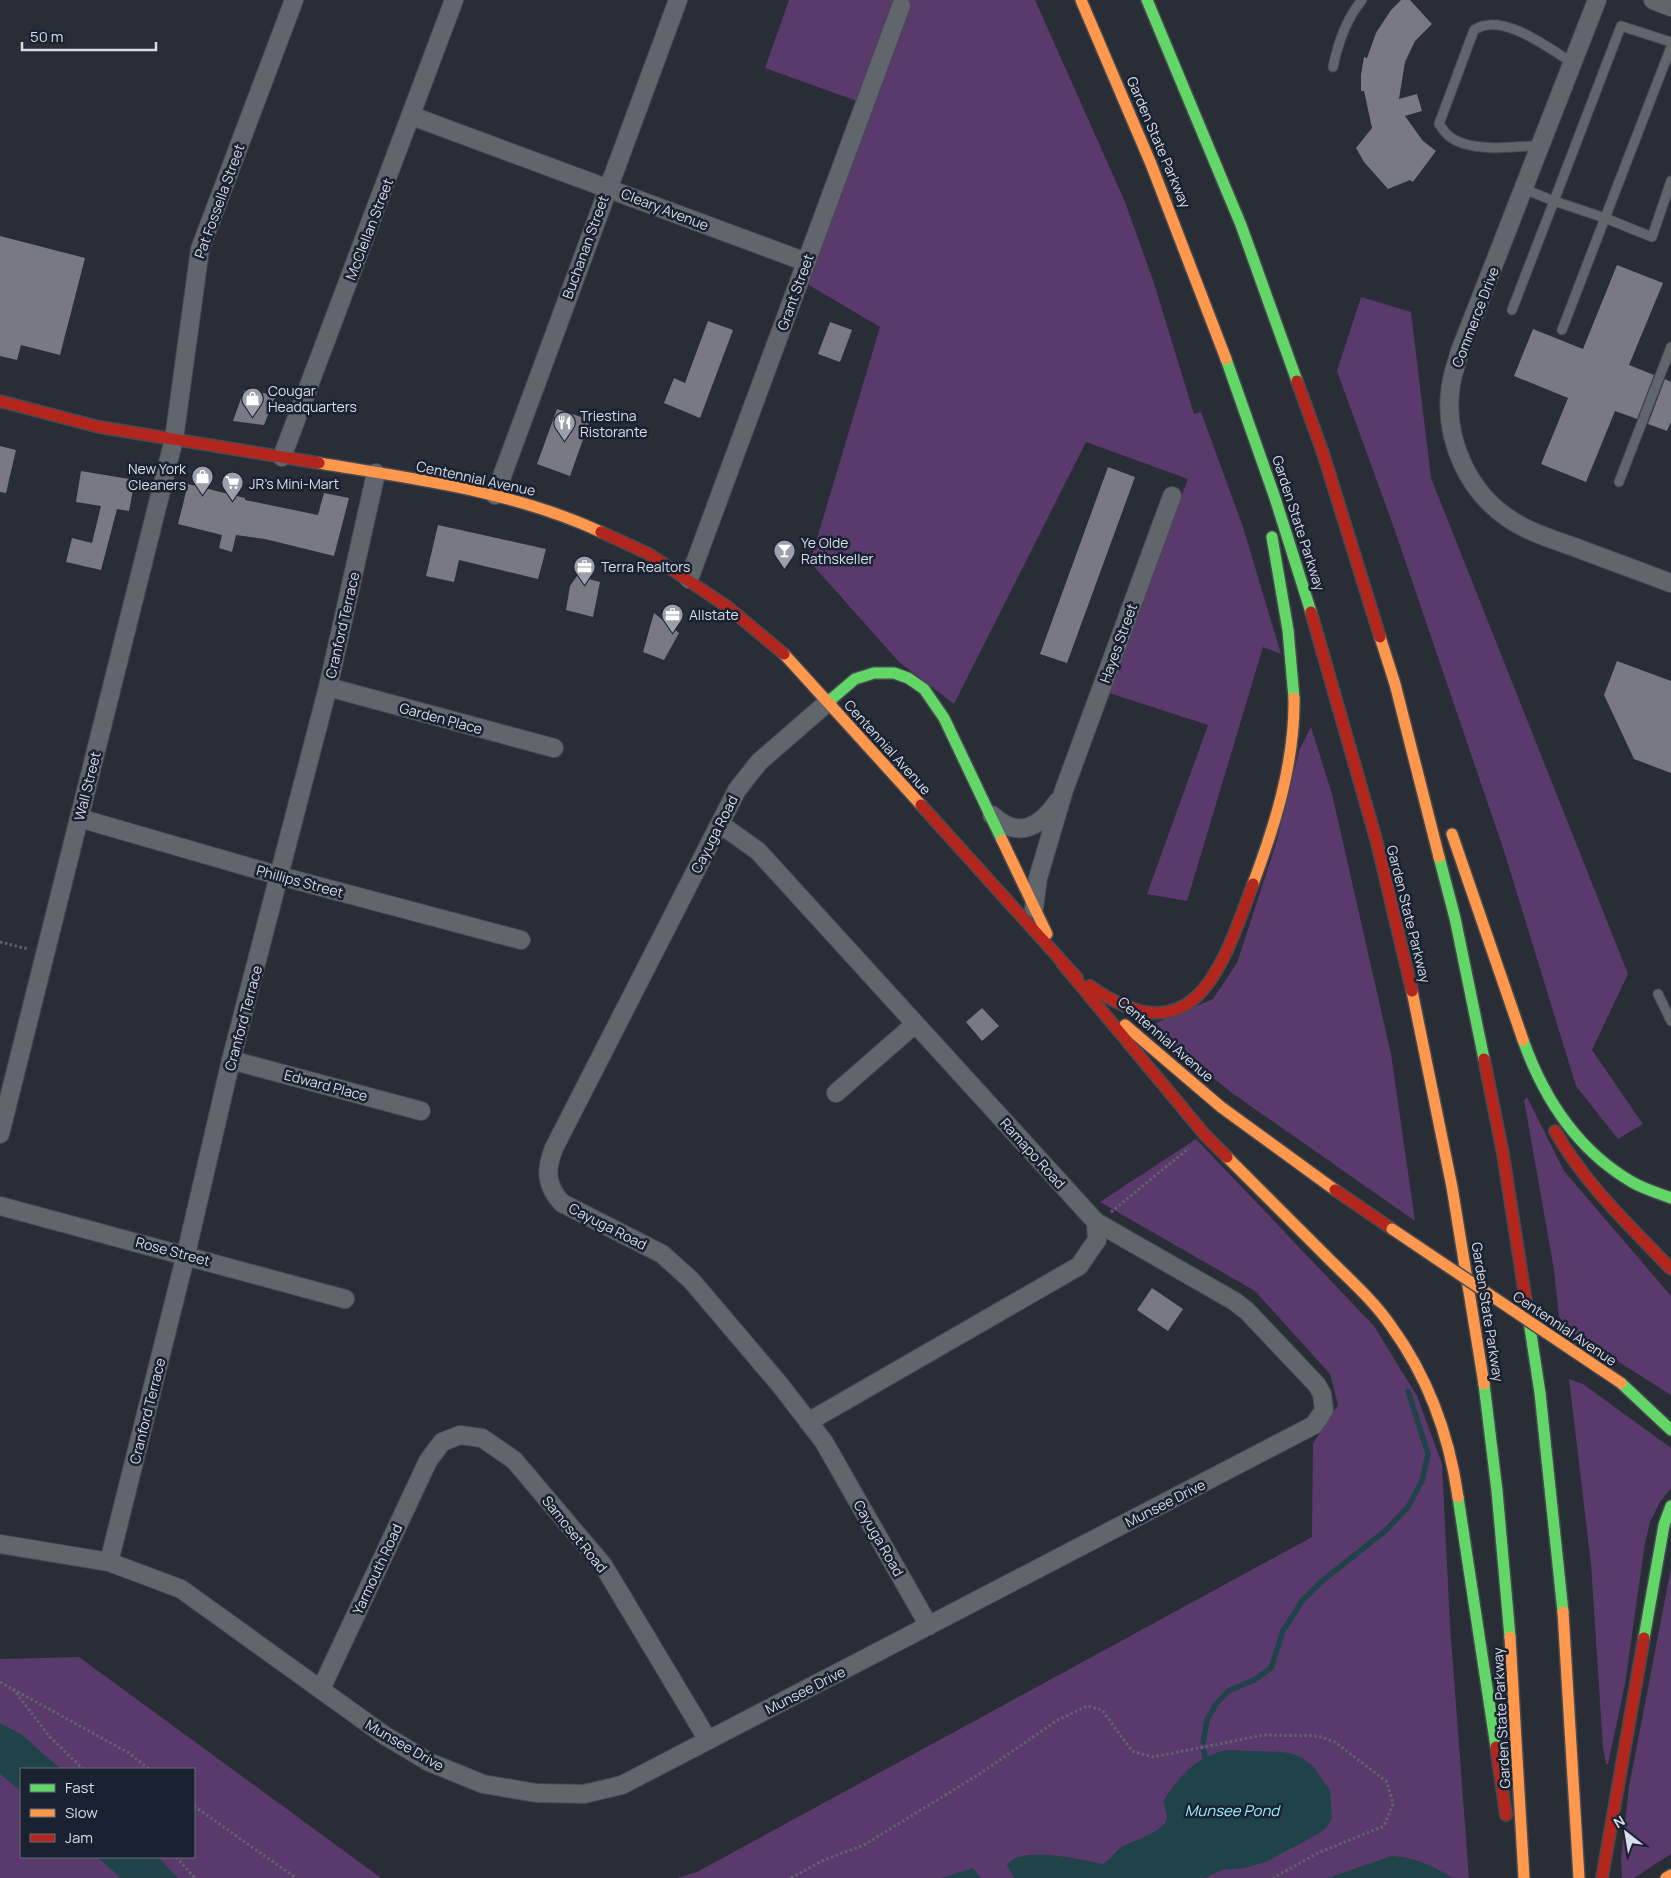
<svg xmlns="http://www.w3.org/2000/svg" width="1671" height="1878" font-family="Manrope,sans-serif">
<rect width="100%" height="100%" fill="#292d36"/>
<path fill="#5a396d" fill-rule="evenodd" d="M789,0H1035L1125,202L1154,283L1194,414L1201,412L1243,527L1281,654L1263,647L1187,901L1147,894L1208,725L1106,692L1188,479L1086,442L954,704L899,662L810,562L880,327L802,281L865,104L765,68Z
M1361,297L1411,312L1431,478L1628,974L1592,1050L1643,1124L1618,1139L1576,1086L1504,851L1394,528L1337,371Z
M1311,727L1332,794L1391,1054L1415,1221L1232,1093L1149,1026L1213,999L1237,963L1277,840L1299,751Z
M1527,1097L1564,1171L1671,1296V1395L1571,1332L1559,1317L1554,1270L1524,1100Z
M1196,1139L1374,1326L1417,1396L1442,1464L1450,1625L1469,1878H677L697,1872L1312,1537L1313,1443L1338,1405L1330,1374L1255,1291L1100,1202Z
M1569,1379L1583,1384L1671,1448V1488L1660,1502L1650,1522L1645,1543L1625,1684L1608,1764H1606L1603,1748L1591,1564Z
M1671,1568V1854L1634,1878H1622L1621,1859L1629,1787Z
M79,1657L381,1878H0V1659ZM21,1769H194V1857H21Z"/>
<path fill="#204349" d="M0,1723L22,1735L61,1769H21V1791L0,1774Z
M1228,1750L1280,1752L1291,1753L1302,1758L1312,1765L1330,1790L1332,1818L1326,1828L1316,1835L1266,1862L1244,1868L1222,1870L1205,1878H1014L1007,1865C1021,1844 1082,1860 1103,1864C1111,1859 1114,1853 1120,1848C1131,1841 1164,1832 1167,1819C1168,1813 1163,1806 1164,1800C1179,1776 1199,1754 1228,1750Z
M1392,1856C1413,1857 1435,1866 1452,1878H1328Z
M97,1857H158L178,1878H121Z
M973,1868L981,1878H942Z"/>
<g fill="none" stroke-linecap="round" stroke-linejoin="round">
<path stroke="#204349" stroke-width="5.5" d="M1203,1742L1207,1720L1216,1704L1228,1691L1254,1680L1271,1668L1283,1631L1302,1601L1321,1582L1385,1531L1408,1507L1422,1481L1428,1454L1408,1391
M1204,1751L1205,1758"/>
</g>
<path fill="#787982" d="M1401,0H1410L1432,24L1415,41L1405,62L1399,99L1417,94L1422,111L1405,116L1423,141L1436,151L1413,182L1410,180L1388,189L1364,162L1356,148L1372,128L1364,91H1361V75L1364,57L1367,58L1376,33L1391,10Z
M0,236L85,258L60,355L21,345L17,360L0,356Z
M1617,265L1663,283L1629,365L1654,375L1637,419L1615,411L1586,482L1541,464L1568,398L1514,376L1533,329L1583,349Z
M708,321L733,330L700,418L664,403L674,378L685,383Z
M830,322L852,330L840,362L818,354Z
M1665,379L1671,382V422L1667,431L1648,424Z
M244,390L276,395L264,425L233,421Z
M557,409L590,420L570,476L537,464Z
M0,446L16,450L6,493L0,492Z
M1108,467L1135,477L1067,663L1040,654Z
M81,471L135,480L129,511L117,509L101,570L66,562L72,538L92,543L101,506L76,502Z
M188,484L245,498V500L318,515L324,493L349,498L334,556L265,539L236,535L232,552L219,548L222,535L178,524Z
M438,525L546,549L538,579L459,560L454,582L426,576Z
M577,576L600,582L593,617L566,610L570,586Z
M654,613L679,633L664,660L643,652Z
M1617,661L1671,681V773L1634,759L1604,695Z
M982,1008L999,1026L982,1041L966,1022Z
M1152,1288L1183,1309L1168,1331L1137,1310Z"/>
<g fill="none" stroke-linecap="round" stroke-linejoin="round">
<defs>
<path id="lane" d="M1671,47L1605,218L1652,237L1671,181
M1333,67C1338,43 1346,19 1362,0
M1541,145C1516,147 1469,153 1449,136C1445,133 1442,128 1439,124L1474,30C1502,11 1548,48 1573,63
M1524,189L1554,201L1621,26L1671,42
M1512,310L1554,201L1605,218L1562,330
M1619,482L1671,347
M1658,994L1671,1021"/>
<path id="street" d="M1597,0L1460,351C1456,365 1451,378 1450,392C1445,440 1468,491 1508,518C1528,532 1552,539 1574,547C1606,559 1639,571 1671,583
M1653,0L1671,7
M412,116L806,262
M282,457L454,0
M495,495L678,0
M689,579L901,6
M328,687L554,748
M828,702L759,762L737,790L554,1148C545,1170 546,1186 562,1203L662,1254L691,1280L781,1386L824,1442L929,1626
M992,815C1018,840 1040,827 1058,801
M79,818L280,876L521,940
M1034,908L1038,878L1064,790L1172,496
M231,1060L421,1111
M836,1093L915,1024
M0,1134L174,439L200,249L294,0
M0,1206L345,1299
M808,1422L1079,1266L1097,1240L1096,1222
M0,1544L109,1562L181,1589L384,1735L429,1762L483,1784L536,1793L584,1794L622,1785L1314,1425L1324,1410L1322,1394L1317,1385L1247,1311L1234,1301L1096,1222L758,851L720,824
M109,1562L186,1254L231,1060L328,687L376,473
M321,1689L428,1461L442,1442L460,1435L482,1438L514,1460L603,1565L708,1740"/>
<path id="fast" d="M1147,0L1241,225L1297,381
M1226,359L1275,498L1311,612
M1272,537L1288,630L1294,698
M828,702L855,679L874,673H894L908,678L924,689L944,718L1002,840
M1439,857L1455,918L1484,1059
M1523,1040C1544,1099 1577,1150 1632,1182C1644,1189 1658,1193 1671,1198
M1527,1308L1540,1393L1563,1612
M1621,1383L1671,1430
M1484,1384L1497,1491L1510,1637
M1458,1497L1496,1747
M1644,1638L1664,1525L1671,1506"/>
<path id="slow" d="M1081,0L1151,164L1226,359
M319,463C414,479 513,491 601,532
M1380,637L1395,684L1439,857
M784,654L921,805
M1452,834L1523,1040
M1002,840L1047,934
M1253,884C1275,825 1295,762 1294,698
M1412,991L1452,1187L1484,1384
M1125,1025L1221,1107L1335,1190
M1227,1157C1261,1191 1295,1225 1329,1259C1351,1281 1374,1301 1391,1326C1428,1377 1449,1434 1458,1497
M1563,1612L1579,1878
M1510,1637L1524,1878
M1666,1878L1671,1875"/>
<path id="jam" d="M1297,381L1323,453L1380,637
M0,401L99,427L319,463
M601,532L649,554L729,608L784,654
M1311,612L1376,839L1412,991
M921,805L1077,978
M1062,963L1205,1135L1227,1157
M1090,986C1195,1060 1222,967 1253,884
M1484,1059L1503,1154L1527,1308
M1555,1131C1585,1184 1629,1225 1671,1269
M1335,1190L1392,1229
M1496,1747L1506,1815
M1602,1878L1644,1638"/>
</defs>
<use href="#lane" stroke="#464a51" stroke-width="11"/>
<use href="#street" stroke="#464a51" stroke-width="20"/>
<use href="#fast" stroke="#464a51" stroke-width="14"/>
<use href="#slow" stroke="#464a51" stroke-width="14"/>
<use href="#jam" stroke="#464a51" stroke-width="14"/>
<path stroke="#61646c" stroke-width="3" stroke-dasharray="2.5 2.5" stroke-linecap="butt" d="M0,942L28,949
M1111,1212L1189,1148
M0,1682L129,1753L149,1769
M13,1689L50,1737L83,1769
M194,1806L296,1878
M176,1857L195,1878
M791,1878L824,1860L864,1845L981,1773L1056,1721L1087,1706L1102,1710L1132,1751L1153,1757L1264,1735L1318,1736L1335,1742L1387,1782L1393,1804L1384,1826L1318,1853L1273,1878"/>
<use href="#lane" stroke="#61656c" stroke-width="9"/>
<use href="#street" stroke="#61656c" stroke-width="18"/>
<use href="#fast" stroke="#63d668" stroke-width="11"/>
<use href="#slow" stroke="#ff974d" stroke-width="11"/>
<use href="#jam" stroke="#b3261e" stroke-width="11"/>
<defs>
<path id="slow-bridge" d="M1392,1229L1621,1383"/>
</defs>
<use href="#slow-bridge" stroke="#464a51" stroke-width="14" stroke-linecap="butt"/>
<use href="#slow-bridge" stroke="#ff974d" stroke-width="11"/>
</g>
<defs>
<symbol id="shop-pin" viewBox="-11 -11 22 30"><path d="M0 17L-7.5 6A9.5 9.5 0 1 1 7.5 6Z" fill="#9ba0aa" stroke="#1a2231"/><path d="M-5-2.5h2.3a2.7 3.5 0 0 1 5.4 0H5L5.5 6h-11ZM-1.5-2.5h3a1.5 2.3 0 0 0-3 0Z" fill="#fff"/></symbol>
<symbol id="restaurant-pin" viewBox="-11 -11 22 30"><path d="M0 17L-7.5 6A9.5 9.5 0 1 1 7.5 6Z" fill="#9ba0aa" stroke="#1a2231"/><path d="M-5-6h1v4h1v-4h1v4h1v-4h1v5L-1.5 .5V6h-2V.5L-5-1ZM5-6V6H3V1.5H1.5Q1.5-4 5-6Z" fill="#fff"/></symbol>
<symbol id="supermarket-pin" viewBox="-11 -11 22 30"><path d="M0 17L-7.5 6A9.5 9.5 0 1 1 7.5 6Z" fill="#9ba0aa" stroke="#1a2231"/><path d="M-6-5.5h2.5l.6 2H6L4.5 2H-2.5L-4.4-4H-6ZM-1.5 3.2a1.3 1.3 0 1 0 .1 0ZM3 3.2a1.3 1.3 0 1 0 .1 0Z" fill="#fff"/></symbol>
<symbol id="bar-pin" viewBox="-11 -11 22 30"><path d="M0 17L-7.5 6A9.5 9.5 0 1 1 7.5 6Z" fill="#9ba0aa" stroke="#1a2231"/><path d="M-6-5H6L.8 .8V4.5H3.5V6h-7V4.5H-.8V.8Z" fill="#fff"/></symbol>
<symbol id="office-pin" viewBox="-11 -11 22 30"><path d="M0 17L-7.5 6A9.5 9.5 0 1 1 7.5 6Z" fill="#9ba0aa" stroke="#1a2231"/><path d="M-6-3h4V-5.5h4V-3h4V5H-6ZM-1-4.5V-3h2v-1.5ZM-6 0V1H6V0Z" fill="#fff"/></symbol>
</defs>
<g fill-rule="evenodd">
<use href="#shop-pin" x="240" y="386" width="25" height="34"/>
<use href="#restaurant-pin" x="552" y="410" width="25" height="34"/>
<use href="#shop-pin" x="190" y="464" width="25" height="34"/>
<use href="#supermarket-pin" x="220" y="470" width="25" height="34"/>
<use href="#bar-pin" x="772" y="538" width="25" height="34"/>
<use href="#office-pin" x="572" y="554" width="25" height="34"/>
<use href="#office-pin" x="660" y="602" width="25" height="34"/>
</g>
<g text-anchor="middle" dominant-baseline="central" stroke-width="5" stroke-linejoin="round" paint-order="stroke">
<g font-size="14" fill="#d8dee8" stroke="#1a2231">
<text transform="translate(1159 142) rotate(67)">Garden State Parkway</text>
<text transform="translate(219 201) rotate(-70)">Pat Fossella Street</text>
<text transform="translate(665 209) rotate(21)">Cleary Avenue</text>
<text transform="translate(369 229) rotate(-69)">McClellan Street</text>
<text transform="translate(585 247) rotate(-70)">Buchanan Street</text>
<text transform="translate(795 292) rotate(-70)">Grant Street</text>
<text transform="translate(1475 317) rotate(-69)">Commerce Drive</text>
<text transform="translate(476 478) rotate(12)">Centennial Avenue</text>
<text transform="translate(1299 523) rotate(72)">Garden State Parkway</text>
<text transform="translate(342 625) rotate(-77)">Cranford Terrace</text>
<text transform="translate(1118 643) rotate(-70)">Hayes Street</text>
<text transform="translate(441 718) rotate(15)">Garden Place</text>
<text transform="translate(888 747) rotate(48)">Centennial Avenue</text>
<text transform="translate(87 786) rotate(-76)">Wall Street</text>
<text transform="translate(714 834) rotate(-63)">Cayuga Road</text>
<text transform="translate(300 881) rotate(15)">Phillips Street</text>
<text transform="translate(1409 914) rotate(76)">Garden State Parkway</text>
<text transform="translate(243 1018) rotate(-75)">Cranford Terrace</text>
<text transform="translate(1166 1039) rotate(41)">Centennial Avenue</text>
<text transform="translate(326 1085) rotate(15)">Edward Place</text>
<text transform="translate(1033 1153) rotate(48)">Ramapo Road</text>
<text transform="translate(608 1226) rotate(27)">Cayuga Road</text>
<text transform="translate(173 1251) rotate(15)">Rose Street</text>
<text transform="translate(1488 1312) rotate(81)">Garden State Parkway</text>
<text transform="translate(1565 1328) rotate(34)">Centennial Avenue</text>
<text transform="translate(147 1411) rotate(-76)">Cranford Terrace</text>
<text transform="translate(1165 1503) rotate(-27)">Munsee Drive</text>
<text transform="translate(575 1534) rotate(51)">Samoset Road</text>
<text transform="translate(879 1538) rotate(60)">Cayuga Road</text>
<text transform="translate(377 1569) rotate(-65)">Yarmouth Road</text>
<text transform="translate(805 1690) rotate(-27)">Munsee Drive</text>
<text transform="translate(1501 1718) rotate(-93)">Garden State Parkway</text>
<text transform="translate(405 1745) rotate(30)">Munsee Drive</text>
</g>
<g font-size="14" fill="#d8dee8" stroke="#1a2231" text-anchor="start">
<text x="268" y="390">Cougar<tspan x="268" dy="16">Headquarters</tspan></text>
<text x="580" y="415">Triestina<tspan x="580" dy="16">Ristorante</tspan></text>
<text x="186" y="468" text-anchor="end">New York<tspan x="186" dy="16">Cleaners</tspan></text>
<text x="249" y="483">JR's Mini-Mart</text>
<text x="801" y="542">Ye Olde<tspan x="801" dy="16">Rathskeller</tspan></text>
<text x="601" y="566">Terra Realtors</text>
<text x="689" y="614">Allstate</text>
</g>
<g font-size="15" font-style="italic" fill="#9befff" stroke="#1a2231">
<text x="1232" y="1810">Munsee Pond</text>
</g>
</g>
<rect x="20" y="1768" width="175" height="90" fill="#1a2231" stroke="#666d7a"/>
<rect x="30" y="1784" width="25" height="8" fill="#63d668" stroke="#666d7a"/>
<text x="65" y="1793" font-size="15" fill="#d8dee8">Fast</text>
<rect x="30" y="1809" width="25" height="8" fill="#ff974d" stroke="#666d7a"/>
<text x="65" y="1818" font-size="15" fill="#d8dee8">Slow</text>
<rect x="30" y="1834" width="25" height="8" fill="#b3261e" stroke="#666d7a"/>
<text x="65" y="1843" font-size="15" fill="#d8dee8">Jam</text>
<g transform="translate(1626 1833) rotate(329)" stroke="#1a2231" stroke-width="4" paint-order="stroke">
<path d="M0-4L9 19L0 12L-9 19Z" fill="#d8dee8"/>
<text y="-8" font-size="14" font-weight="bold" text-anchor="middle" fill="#d8dee8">N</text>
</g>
<path d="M22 42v8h134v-8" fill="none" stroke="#d8dee8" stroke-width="2.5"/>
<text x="30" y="42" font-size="15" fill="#d8dee8" stroke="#1a2231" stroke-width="4" paint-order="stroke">50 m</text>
</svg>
